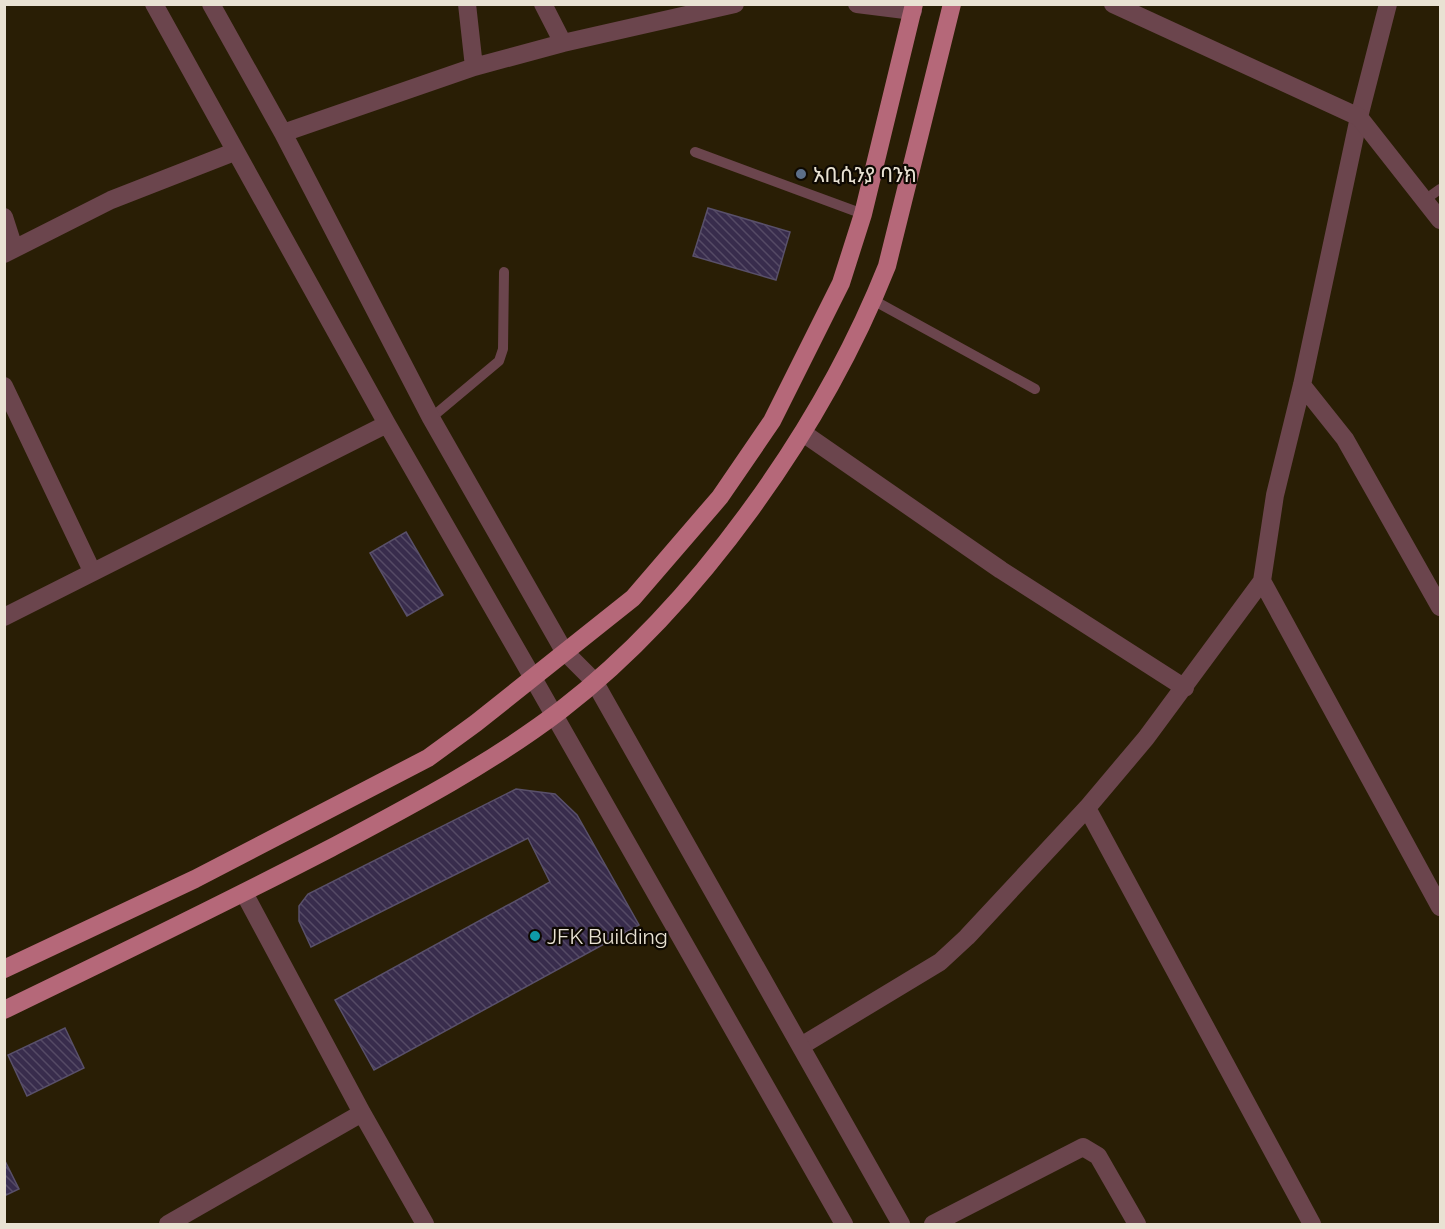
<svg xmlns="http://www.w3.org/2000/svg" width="1445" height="1229" font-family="Raleway,'Noto Sans Ethiopic',sans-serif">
<defs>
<pattern id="building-back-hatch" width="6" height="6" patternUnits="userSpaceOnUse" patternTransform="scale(1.5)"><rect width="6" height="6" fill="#382c4c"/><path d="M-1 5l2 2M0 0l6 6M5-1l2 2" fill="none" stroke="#554a65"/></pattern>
</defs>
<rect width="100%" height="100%" fill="#291e05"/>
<path fill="url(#building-back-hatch)" stroke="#59506a" stroke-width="1.5" d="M708,208L790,232L776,280L693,256Z
M406,532L443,595L407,616L370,553Z
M516,789L555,794L577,815L639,925L374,1070L335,1000L550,882L528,838L311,947L299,921V906L308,894Z
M65,1028L84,1068L27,1096L8,1055Z
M4,1159L19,1189L4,1196Z"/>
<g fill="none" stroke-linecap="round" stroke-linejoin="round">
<path stroke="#6b454d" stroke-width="10" d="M695,152L863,214
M1426,199L1440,189
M873,300L1035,389
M431,418L499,361L503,349L504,272"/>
<path stroke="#6b454d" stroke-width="18" d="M154,4L387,424L533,678
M211,4L283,133L431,418L564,651
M467,4L474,67
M543,4L563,43
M857,4L913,11
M283,133L474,67L563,43L735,4
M4,217L14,248
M4,254L111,200L234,152
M1302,385L1345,439L1440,607
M4,386L92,571
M803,433L1001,570L1185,688
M1262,581L1440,907
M4,617L387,424
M1087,808L1312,1224
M244,893L362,1113L425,1224
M801,1046L940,962L967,937L1087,808L1146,738L1262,581L1275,495L1302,385L1359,117L1388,4
M168,1224L362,1113
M933,1224L1083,1147L1098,1156L1137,1224"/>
<path stroke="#6b454d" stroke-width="18" d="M1113,4L1359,117L1440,220
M564,651L594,681L901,1224
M533,678L844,1224"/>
<path stroke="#b56879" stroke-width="18" d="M4,969L195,879L428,758L476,723L633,598L720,497L772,421L841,283L863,214L914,4
M4,1010C114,957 223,904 331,848C410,806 490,764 561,710C698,604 823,427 887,266L952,4"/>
</g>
<circle fill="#5c6f8a" stroke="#0e0902" stroke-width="2" cx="801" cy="174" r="6"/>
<circle fill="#0f9aa8" stroke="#0e0902" stroke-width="2" cx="535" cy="936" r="6"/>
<g text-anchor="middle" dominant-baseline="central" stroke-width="4.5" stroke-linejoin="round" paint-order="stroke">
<g font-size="21" fill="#e9e2d3" stroke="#0e0902" text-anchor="start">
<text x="813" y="174">አቢሲንያ ባንክ</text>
<text x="547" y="936">JFK Building</text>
</g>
</g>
<rect width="1445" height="1229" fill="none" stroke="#e9e2d3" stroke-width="12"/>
</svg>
